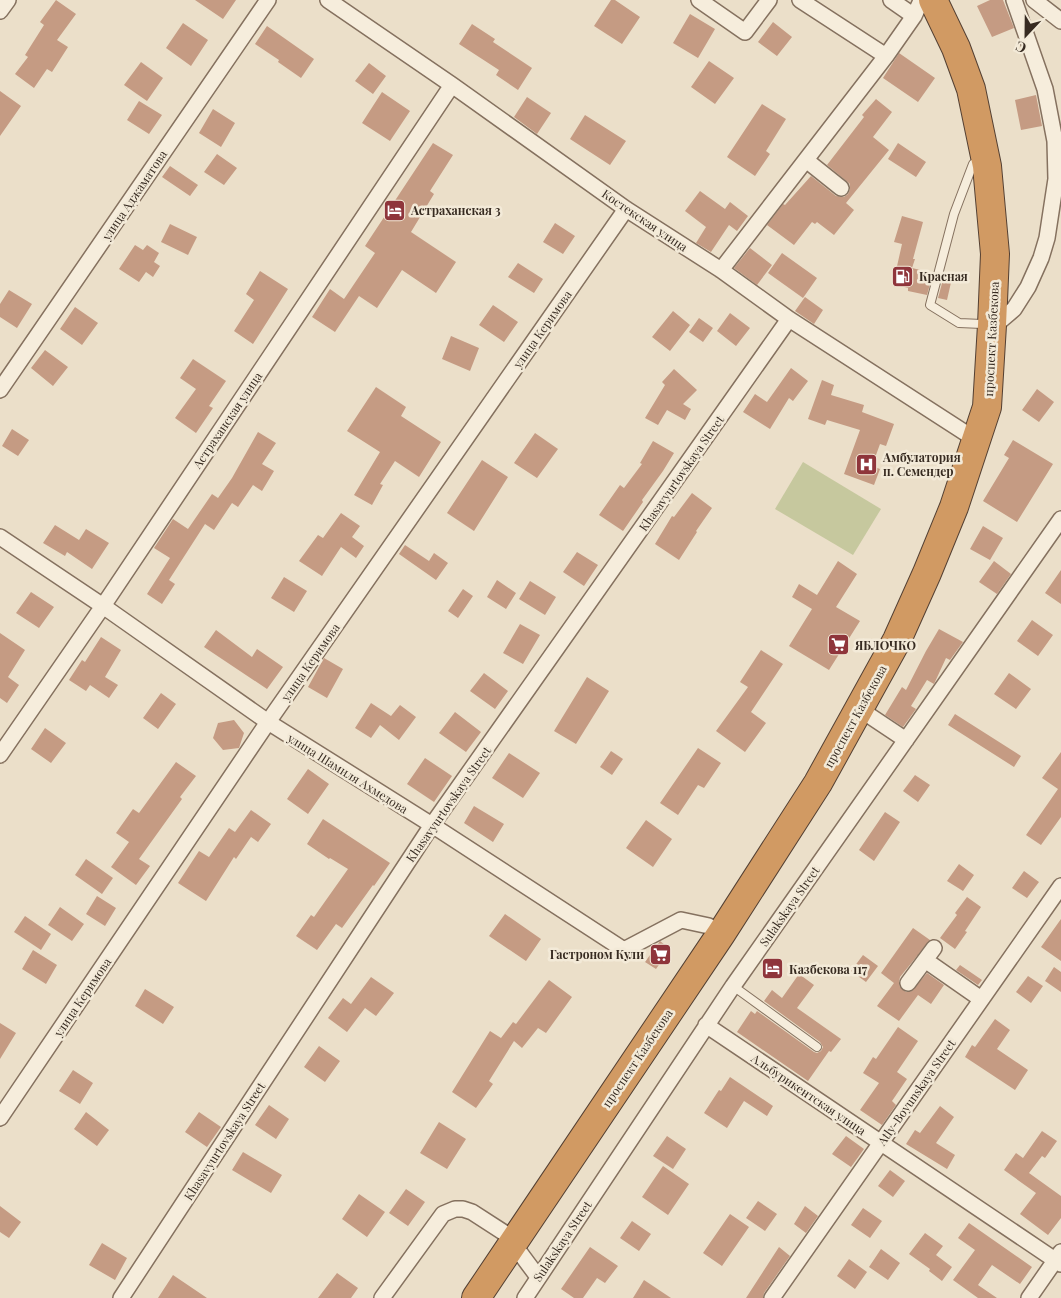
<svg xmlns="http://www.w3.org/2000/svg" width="1061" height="1298" font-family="'Playfair Display',serif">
<rect width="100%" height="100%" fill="#ebdfc9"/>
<path fill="#c6c89e" d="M803,462L881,509L853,555L775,509Z"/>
<path fill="#c59b83" d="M56,0L76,14L57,40L68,47L52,72L47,69L34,88L15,74L28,57L25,55L44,25L40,22Z
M195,0H236L223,19Z
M611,0H615L640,17L622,44L594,26Z
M990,0H1003L1014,28L992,37L977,6Z
M690,14L715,29L698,58L673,43Z
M773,22L792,37L777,56L758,42Z
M183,23L208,40L191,66L166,48Z
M472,24L495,39L493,42L532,68L518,90L496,75L499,70L459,44Z
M267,26L314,59L301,78L278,62L279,60L255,44Z
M899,53L935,78L918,102L883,78Z
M709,61L734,78L715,104L691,87Z
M141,62L163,78L147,101L124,85Z
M369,63L386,76L373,94L355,81Z
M0,91L21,106L0,136Z
M382,92L410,111L390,141L362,123Z
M1036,95L1042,126L1021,130L1015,100Z
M527,97L551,113L537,134L514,117Z
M876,99L892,112L873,137L889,150L846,203L854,210L834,235L817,222L815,224L812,222L794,245L767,225L783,204L785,205L811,176L836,196L844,197L848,194L850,190V184L827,165L864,117L862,115Z
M139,101L162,115L149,134L127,120Z
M762,104L786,119L766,151L770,154L755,176L727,157Z
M213,109L235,123L221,147L199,133Z
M585,115L626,141L610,165L570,139Z
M433,143L453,155L430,191L434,194L411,232L456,262L436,293L402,270L377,308L359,296L335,332L312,317L330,289L344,299L375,253L365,246Z
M898,143L926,162L916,177L888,159Z
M217,154L237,168L224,185L204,172Z
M170,166L198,185L190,196L162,177Z
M700,191L725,209L730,202L748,216L737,231L729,225L711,252L696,243L706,227L685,211Z
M902,216L923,222L913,259H915L912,268L933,273L927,295L908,291V288L893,284L902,244L894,242Z
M555,223L575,236L563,254L543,242Z
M170,224L197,237L188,255L161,242Z
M135,245L143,250L147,245L159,253L154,262L160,266L153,277L146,272L139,282L119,269Z
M750,248L772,265L757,285L734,268Z
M782,253L817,278L803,298L768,273Z
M518,263L543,279L534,293L508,277Z
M260,271L288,289L253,344L234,331L254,300L246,294Z
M944,276L952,278L947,300L938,298Z
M9,290L32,304L17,328L0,317V304Z
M805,297L823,310L814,324L795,311Z
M493,305L518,322L504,342L479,325Z
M75,307L98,323L82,345L60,329Z
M673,311L690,325L670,351L652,337Z
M730,313L750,328L736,346L717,331Z
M699,318L713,328L703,342L689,332Z
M451,336L479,348L470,371L442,359Z
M45,350L68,367L53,386L31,368Z
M193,359L226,381L209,406L213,408L196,433L175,418L196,389L180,378Z
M791,368L808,381L793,401L789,398L770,429L743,412L755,394L767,402Z
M674,369L697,390L683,404L691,409L685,420L667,410L658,425L645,418L665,385L662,382Z
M822,380L834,385L831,395L864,405L862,412L894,424L886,446L880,444L872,466L880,469L874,485L844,474L860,430L827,420L825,425L808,419Z
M376,387L406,407L401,416L441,442L419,477L395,461L380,484L383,485L372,505L354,495L380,452L347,431Z
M1037,389L1054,402L1039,422L1022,410Z
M12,429L29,440L18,456L2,446Z
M258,432L276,443L262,464L274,471L262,491L253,485L238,507L232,503L214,530L205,524L169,580L175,584L162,604L147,594L170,558L154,548L173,519L188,529L212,494L218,498L232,478Z
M535,433L558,449L537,478L514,463Z
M1013,440L1053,464L1017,522L983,501L1009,458L1004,455Z
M653,441L674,453L663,471L642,500L643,502L623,531L599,515L620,485L624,488L642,464L640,463Z
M482,460L508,477L474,531L447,513Z
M692,493L712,508L696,531L697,532L679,560L655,544L672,516L674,517Z
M341,513L360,526L352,537L364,546L356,558L341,547L322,576L299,561L318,535L323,538Z
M55,525L79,540L86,529L109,543L92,569L67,552L65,556L43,543Z
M983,526L1003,538L990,560L970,549Z
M405,545L429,561L434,553L448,563L436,580L399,554Z
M577,552L598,565L584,586L563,572Z
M838,561L857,574L836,607L860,621L829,670L789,646L812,609L792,597L799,584L817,595Z
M994,561L1011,574L997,594L979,582Z
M1061,570V604L1045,593Z
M284,577L307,591L294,612L271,598Z
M497,580L516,593L506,609L487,597Z
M530,581L556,597L545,615L519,599Z
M463,589L473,596L458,618L448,611Z
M31,592L54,607L39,628L16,613Z
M1032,620L1053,635L1038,656L1017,641Z
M520,624L540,635L523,664L503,653Z
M939,629L963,642L950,660L946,658L934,684L927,680L911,706L916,709L903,727L885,715L902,687L906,690L926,651Z
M216,630L252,657L257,649L283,667L267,689L204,647Z
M0,633L25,650L8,677L19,685L7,703L0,698Z
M101,637L121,650L105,677L118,685L109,698L90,685L86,691L69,680L82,660L85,662Z
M761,650L783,664L751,712L766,723L745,752L716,731L748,687L740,682Z
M324,658L343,669L327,698L308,687Z
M484,673L508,691L495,709L470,691Z
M1009,673L1031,689L1016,709L994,694Z
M587,677L609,691L576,744L554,731Z
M161,693L176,704L158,729L143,718Z
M371,703L391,716L400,705L416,717L399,740L380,725L371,738L355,728Z
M455,712L481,732L466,752L439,733Z
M955,714L1021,756L1014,767L948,725Z
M234,720L244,733L239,748L223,750L213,738L218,723Z
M45,728L66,743L51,763L31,749Z
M698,748L721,763L704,788L698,785L678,815L660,803Z
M611,751L623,759L612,775L600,767Z
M1061,752V817L1041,845L1026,835L1058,789L1042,778Z
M509,753L540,773L523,798L492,778Z
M425,758L452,776L434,802L407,784Z
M176,762L196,776L180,797L182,799L139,859L150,866L136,885L111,867L129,842L116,833L133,809L139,813Z
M308,769L329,784L308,814L287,799Z
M915,775L930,785L918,802L903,791Z
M474,806L504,824L493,842L464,823Z
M251,810L271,824L258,842L251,837L236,859L234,857L206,901L178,883L199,851L209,857L229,828L235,832Z
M885,812L900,822L874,861L859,850Z
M323,819L390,863L374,886L373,885L342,928L336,924L317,950L296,936L311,915L314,917L348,869L330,858L329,859L307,844Z
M646,820L672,839L653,867L626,848Z
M86,859L113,878L102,894L75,875Z
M959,864L974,875L963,891L947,881Z
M1024,871L1039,882L1027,898L1012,888Z
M97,896L116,908L105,926L86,914Z
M967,897L981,907L965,931L967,932L955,949L940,938L957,915L955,913Z
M60,907L84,924L72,941L48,925Z
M505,914L541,939L526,961L489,936Z
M25,916L51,934L41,950L14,932Z
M1061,919V961L1041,947Z
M913,928L930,940L900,977L899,982L900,987L906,992L912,991L927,973L944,985L931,1004L918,995L899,1021L877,1006L894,983L881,973Z
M660,941L670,949L656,969L645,962Z
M33,950L57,965L46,984L22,969Z
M863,955L878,966L866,982L851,971Z
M960,965L982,980L978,985L956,970Z
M1054,967L1061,972V992L1045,981Z
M799,974L814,985L797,1008L841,1039L831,1052L829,1051L808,1081L737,1032L751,1011L755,1014L757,1011L814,1052L817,1053L821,1051L823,1047L820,1042L764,1001L772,990L782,998Z
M1028,976L1043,986L1031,1003L1016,992Z
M371,977L394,993L376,1016L365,1008L347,1032L328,1018L343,998L351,1004Z
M549,980L572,997L546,1033L538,1028L522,1048L514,1041L489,1081L493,1084L476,1108L452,1092L490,1031L501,1038L513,1022L516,1024Z
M145,989L174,1007L163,1024L135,1006Z
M995,1019L1010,1030L997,1049L1028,1070L1015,1090L965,1057L972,1045L975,1047Z
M0,1023L16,1033L0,1059Z
M898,1027L918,1041L897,1072L907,1079L892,1101L896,1105L882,1125L860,1110L879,1083L863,1073L873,1057L876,1059Z
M319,1046L340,1061L325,1082L304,1067Z
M73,1070L93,1083L80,1104L59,1091Z
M730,1077L773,1106L767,1116L744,1101L727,1128L704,1113L719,1090L721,1091Z
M269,1105L289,1119L276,1139L255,1125Z
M940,1106L954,1117L936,1143L955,1155L947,1169L906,1144L915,1130L920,1133Z
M86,1112L109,1130L97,1146L74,1129Z
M199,1112L221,1127L207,1147L185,1132Z
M439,1122L466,1139L447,1169L420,1153Z
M1042,1131L1057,1141L1045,1158L1042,1156L1029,1173L1061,1196V1218L1048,1235L1020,1214L1036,1193L1004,1170L1016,1153L1023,1158Z
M667,1136L686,1149L673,1169L653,1156Z
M846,1136L864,1149L851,1167L832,1154Z
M243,1152L282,1175L271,1193L232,1170Z
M663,1166L689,1184L668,1215L642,1197Z
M890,1170L905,1181L893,1197L878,1186Z
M406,1189L425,1202L408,1226L389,1213Z
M359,1194L385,1212L367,1237L342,1219Z
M758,1201L777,1214L765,1231L746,1218Z
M0,1206L21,1222L9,1238L0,1232Z
M805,1206L818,1216L806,1233L794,1224Z
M863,1208L882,1221L870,1238L851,1225Z
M730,1214L749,1227L722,1266L703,1253Z
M632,1221L651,1234L639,1251L620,1238Z
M969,1223L1032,1267L1020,1284L992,1265L978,1285L997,1298H978L953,1280L975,1250L958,1238Z
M925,1233L943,1246L936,1255L952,1267L942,1281L929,1271L930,1269L909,1254Z
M102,1243L127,1258L115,1280L89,1265Z
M590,1247L618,1266L605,1283L597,1278L583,1298H574L561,1289Z
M779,1247L790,1256L764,1293L763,1298H746Z
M881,1249L900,1263L888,1280L869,1267Z
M849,1259L867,1272L855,1289L837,1276Z
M337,1273L358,1288L351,1298H318Z
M173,1275L207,1298H158Z
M644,1280L671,1298H633Z"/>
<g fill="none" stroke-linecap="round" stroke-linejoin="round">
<defs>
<path id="lane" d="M973,164L954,214L930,305L959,323L982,324
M733,986L817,1047"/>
<path id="street" d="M328,0L452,85L626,209L721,270L789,319L967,434
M699,0L745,32L769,0
M800,0L886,56
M891,0L914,16
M1034,0L1061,21
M0,11L8,0
M806,160L841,188
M721,270L886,56L914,16L920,3
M990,325L1000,321L1014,309L1028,287L1041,258L1047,238L1056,179L1055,141L1045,89L1014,0
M0,390L268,0
M0,537L103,606L268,722L432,825L624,950L681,920L709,926
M867,714L906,740
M0,755L103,606L452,85
M925,960L981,999
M908,983L934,948
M706,1025L1061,1264
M0,1118L268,722L626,209
M121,1298L432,825L789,319
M382,1298L443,1214L455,1209H463L472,1212L506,1234L538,1277
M525,1298L733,986L1061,519
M772,1298L1061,886
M1029,1298L1061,1252"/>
<path id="highway" d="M476,1298L721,934L818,783L897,640L927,573L954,507L987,407L992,325L995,254L987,166L971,89L956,48L933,0"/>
</defs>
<use href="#lane" stroke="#85715f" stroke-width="10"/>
<use href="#street" stroke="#85715f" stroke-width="18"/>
<use href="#highway" stroke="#544033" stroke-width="30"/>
<use href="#lane" stroke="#f6eddc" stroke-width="8"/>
<use href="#street" stroke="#f6eddc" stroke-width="15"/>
<use href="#highway" stroke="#d19a63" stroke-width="28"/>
</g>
<defs>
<symbol id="hotel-square" viewBox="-11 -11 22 22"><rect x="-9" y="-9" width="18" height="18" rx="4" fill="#8f353b" stroke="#f3ead8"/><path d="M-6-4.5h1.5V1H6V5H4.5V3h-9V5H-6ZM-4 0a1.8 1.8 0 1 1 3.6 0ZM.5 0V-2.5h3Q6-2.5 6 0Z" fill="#fff"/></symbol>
<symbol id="fuel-square" viewBox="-11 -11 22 22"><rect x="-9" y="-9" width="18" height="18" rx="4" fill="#8f353b" stroke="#f3ead8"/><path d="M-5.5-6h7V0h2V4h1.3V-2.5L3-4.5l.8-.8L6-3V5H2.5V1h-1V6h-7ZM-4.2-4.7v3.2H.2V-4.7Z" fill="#fff"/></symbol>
<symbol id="hospital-square" viewBox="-11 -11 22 22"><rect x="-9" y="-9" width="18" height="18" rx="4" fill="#8f353b" stroke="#f3ead8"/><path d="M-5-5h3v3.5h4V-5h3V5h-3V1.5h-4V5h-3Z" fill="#fff"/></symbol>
<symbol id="supermarket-square" viewBox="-11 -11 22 22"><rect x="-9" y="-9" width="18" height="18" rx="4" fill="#8f353b" stroke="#f3ead8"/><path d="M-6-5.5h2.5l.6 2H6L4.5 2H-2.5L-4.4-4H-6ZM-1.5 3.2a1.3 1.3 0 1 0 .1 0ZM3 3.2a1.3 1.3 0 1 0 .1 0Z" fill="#fff"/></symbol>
</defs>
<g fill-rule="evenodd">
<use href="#hotel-square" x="382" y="198" width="25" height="25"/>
<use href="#fuel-square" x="890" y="264" width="25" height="25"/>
<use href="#hospital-square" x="854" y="452" width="25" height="25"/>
<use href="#supermarket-square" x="826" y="632" width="25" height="25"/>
<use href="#supermarket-square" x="648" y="942" width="25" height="25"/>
<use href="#hotel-square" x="760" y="956" width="25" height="25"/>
</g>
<g text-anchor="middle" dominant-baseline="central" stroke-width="5" stroke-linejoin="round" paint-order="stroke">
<g font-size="12" fill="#372b21" stroke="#f3ead8">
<text transform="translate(134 195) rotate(-56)">улица Аджаматова</text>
<text transform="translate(645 220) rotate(34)">Костекская улица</text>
<text transform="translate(542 329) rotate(-55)">улица Керимова</text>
<text transform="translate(991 339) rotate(-87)">проспект Казбекова</text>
<text transform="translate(227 420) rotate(-56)">Астраханская улица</text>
<text transform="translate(681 473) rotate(-55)">Khasavyurtovskaya Street</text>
<text transform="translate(310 662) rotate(-55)">улица Керимова</text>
<text transform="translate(855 716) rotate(-61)">проспект Казбекова</text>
<text transform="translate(348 773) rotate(32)">улица Шамиля Ахмедова</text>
<text transform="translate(448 804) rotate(-55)">Khasavyurtovskaya Street</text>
<text transform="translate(789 906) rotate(-55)">Sulakskaya Street</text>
<text transform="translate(82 997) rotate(-56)">улица Керимова</text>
<text transform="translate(637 1058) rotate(-56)">проспект Казбекова</text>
<text transform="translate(916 1092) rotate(-55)">Atly-Boyunskaya Street</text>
<text transform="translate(809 1094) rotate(34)">Альбурикентская улица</text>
<text transform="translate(224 1141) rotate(-57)">Khasavyurtovskaya Street</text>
<text transform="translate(562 1241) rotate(-56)">Sulakskaya Street</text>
</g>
<g font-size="12" font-weight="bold" fill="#372b21" stroke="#f3ead8" text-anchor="start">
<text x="411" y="210">Астраханская 3</text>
<text x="919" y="276">Красная</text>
<text x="883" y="457">Амбулатория<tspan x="883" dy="14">п. Семендер</tspan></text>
<text x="855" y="645">ЯБЛОЧКО</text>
<text x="644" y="954" text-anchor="end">Гастроном Кули</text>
<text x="789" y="969">Казбекова 117</text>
</g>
</g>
<g transform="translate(1026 35) rotate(202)" stroke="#f3ead8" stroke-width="4" paint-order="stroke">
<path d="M0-4L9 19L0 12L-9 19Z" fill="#372b21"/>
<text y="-8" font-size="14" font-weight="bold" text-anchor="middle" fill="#372b21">С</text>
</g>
</svg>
